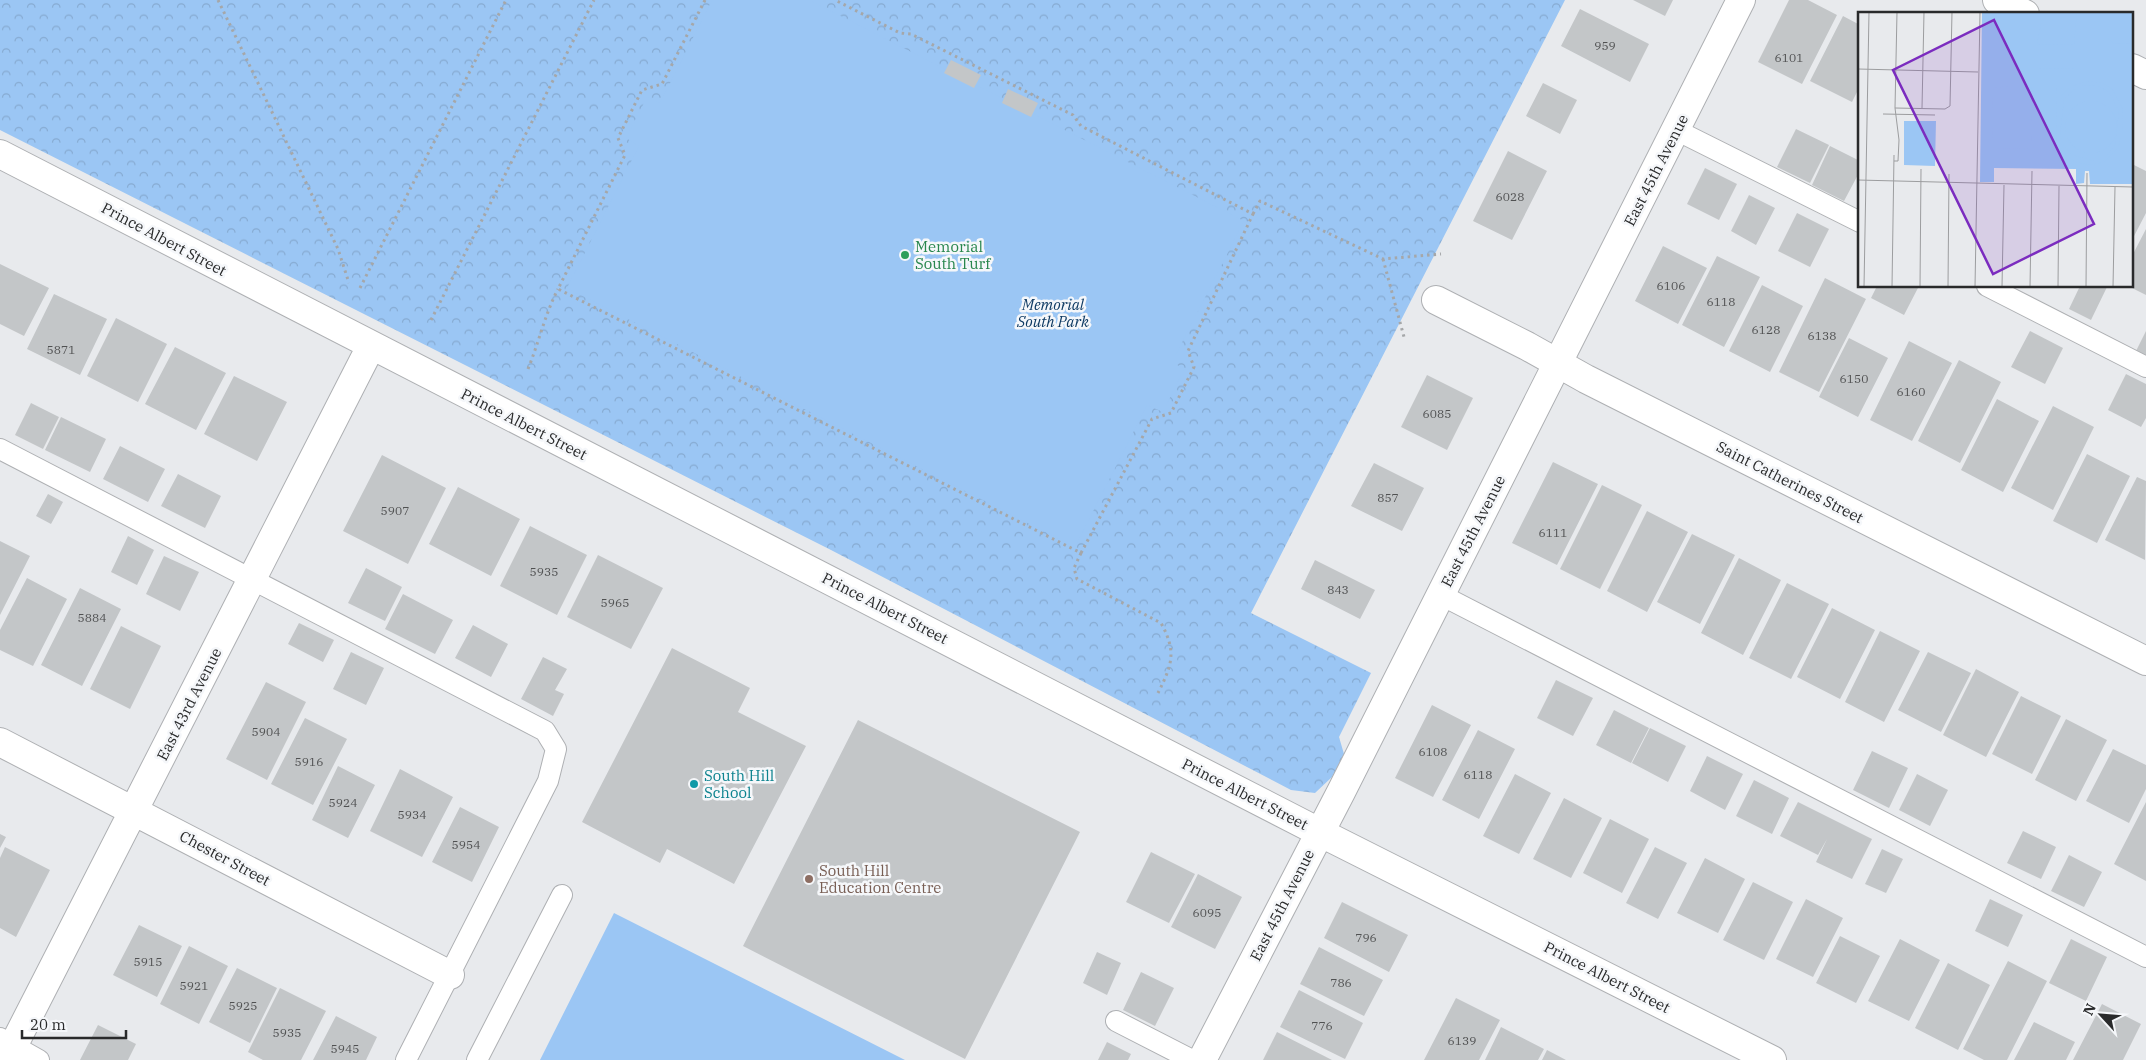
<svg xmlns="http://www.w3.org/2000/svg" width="2146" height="1060" font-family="'IBM Plex Serif',serif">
<defs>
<pattern id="park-crowns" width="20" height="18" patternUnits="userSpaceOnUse" patternTransform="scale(1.25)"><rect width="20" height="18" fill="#9bc6f4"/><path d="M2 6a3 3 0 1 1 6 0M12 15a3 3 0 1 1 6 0" fill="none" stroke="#86aad1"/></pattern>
</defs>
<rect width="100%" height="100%" fill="#e8eaed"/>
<path fill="url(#park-crowns)" d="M0,0H1565L1251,613L1371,673L1339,737L1344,754L1332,777L1315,793L1291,790L831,550L0,130Z"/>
<path fill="#9bc6f4" d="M712,0H809L1244,221L1172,362L1184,369L1163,412L1147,405L1075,547L567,288L639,146L626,138L647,97L660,103Z
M614,913L905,1060H540Z"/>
<path fill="#c3c6c8" d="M1633,0H1673L1665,16Z
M1789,0H1808L1837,15L1802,84L1758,62Z
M1580,9L1649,44L1630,82L1561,46Z
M1843,16L1860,25V86L1852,102L1810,81Z
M951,60L981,75L974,88L944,73Z
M1543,83L1577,100L1560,134L1526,116Z
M1008,89L1038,103L1031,117L1002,103Z
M1796,129L1829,145L1810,183L1777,167Z
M1830,146L1860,161V171L1844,201L1812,185Z
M1508,151L1547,171L1512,240L1473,221Z
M2132,164L2146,171V213L2132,240Z
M1705,168L1737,184L1719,220L1687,204Z
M1749,195L1775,208L1756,245L1731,231Z
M1797,213L1829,229L1810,267L1778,251Z
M2146,229V295L2132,288V256Z
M1663,246L1707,268L1678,324L1635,301Z
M1717,256L1760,277L1724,347L1682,325Z
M0,264L49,288L24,336L0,324Z
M1825,278L1866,299L1819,392L1779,372Z
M1762,285L1803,306L1770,372L1729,351Z
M1877,286H1919L1904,315L1871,298Z
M2080,286L2107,287L2091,320L2069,309Z
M54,294L107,319L80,375L27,349Z
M116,318L167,344L138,402L87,376Z
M2030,331L2063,348L2045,384L2011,367Z
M2146,331V357L2136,351Z
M1849,338L1888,358L1858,417L1819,397Z
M1909,341L1952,363L1912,441L1870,420Z
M175,347L226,373L196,430L145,404Z
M1959,360L2001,382L1960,463L1918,441Z
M2126,374L2146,384V418L2141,427L2108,410Z
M1427,375L1473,398L1447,450L1401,427Z
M234,376L287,402L257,461L204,434Z
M1997,399L2039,421L2003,492L1961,470Z
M31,403L59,417L43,449L15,435Z
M2053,406L2094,427L2053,510L2011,488Z
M61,417L106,439L90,472L45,450Z
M120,446L165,469L148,502L103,479Z
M2087,454L2130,476L2097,543L2053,521Z
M382,455L446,488L408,564L343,531Z
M1553,462L1598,484L1557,565L1512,543Z
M1374,463L1424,488L1402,531L1351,506Z
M178,474L221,496L205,528L161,506Z
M2137,477L2146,481L2145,560L2105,540Z
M1602,485L1642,505L1600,589L1560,569Z
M458,487L520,519L491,576L429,544Z
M48,494L63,502L51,524L36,516Z
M1647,511L1688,532L1647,612L1607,591Z
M530,526L587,555L557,615L500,586Z
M1692,534L1735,555L1700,624L1657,602Z
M128,536L154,550L137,585L111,572Z
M0,541L30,556L0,615Z
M598,555L663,588L631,649L567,617Z
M164,556L199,572L180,611L146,594Z
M1739,558L1781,580L1743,655L1701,633Z
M1315,560L1375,590L1360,619L1301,589Z
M366,568L402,587L385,621L348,603Z
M27,578L67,599L33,666L0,650V630Z
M1787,583L1829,604L1791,679L1749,658Z
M80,588L121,609L82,686L41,665Z
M403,594L453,620L435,654L385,629Z
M1832,608L1875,630L1840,699L1797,677Z
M299,623L334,640L323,662L288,644Z
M473,625L508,644L491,677L455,658Z
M121,626L161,646L130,709L90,689Z
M1880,631L1920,651L1884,722L1845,702Z
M672,648L750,688L738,712L806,746L734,884L667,849L660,863L582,822Z
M351,652L384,668L366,705L333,689Z
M1928,652L1971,673L1941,732L1898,710Z
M543,657L567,669L555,690L564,694L553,716L521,699Z
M1976,669L2019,692L1986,757L1943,735Z
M1556,680L1593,698L1573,736L1537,718Z
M266,682L306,702L267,780L226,759Z
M2021,696L2061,716L2032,774L1992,754Z
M1432,705L1471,725L1433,797L1395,778Z
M1614,710L1649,728L1631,763L1596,745Z
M305,718L347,739L313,805L271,784Z
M2066,719L2107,740L2076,801L2035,780Z
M858,720L1080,832L965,1059L743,946Z
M1650,728L1686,746L1668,782L1632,763Z
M1478,730L1515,749L1479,819L1442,800Z
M2113,749L2146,765V789L2129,823L2086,801Z
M1872,751L1908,768L1889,808L1853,790Z
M1707,756L1743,774L1725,810L1690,791Z
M338,766L375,785L348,838L312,820Z
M400,769L453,797L422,857L370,831Z
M1515,774L1551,793L1519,854L1483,836Z
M1917,774L1948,790L1930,826L1899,810Z
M1754,780L1789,798L1772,834L1736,816Z
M1564,798L1602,818L1571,878L1533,859Z
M1798,802L1872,839L1852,879L1816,862L1827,839L1818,855L1780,836Z
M2146,802V881L2114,864Z
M460,807L499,827L472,882L432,862Z
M1610,819L1649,839L1622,893L1583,873Z
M2023,831L2056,847L2041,879L2007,863Z
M0,834L6,837L0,848Z
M5,847L50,870L16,937L0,928V858Z
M1655,847L1687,863L1658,919L1626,903Z
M1882,849L1903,859L1886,893L1865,884Z
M1151,852L1195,874L1169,923L1126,902Z
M2069,855L2102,872L2084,907L2051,891Z
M1705,858L1745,879L1718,933L1677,913Z
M1198,874L1242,897L1215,949L1171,927Z
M1753,882L1793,902L1764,960L1723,940Z
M1806,899L1843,918L1813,977L1776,959Z
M1990,899L2023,915L2008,947L1975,931Z
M1342,902L1408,935L1389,972L1324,938Z
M139,925L182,946L157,997L113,975Z
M1840,936L1880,956L1856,1003L1816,983Z
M1900,939L1940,960L1909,1021L1868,1001Z
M2071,939L2107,957L2086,1001L2049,983Z
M189,946L228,966L199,1024L160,1004Z
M1319,947L1383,980L1364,1016L1300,984Z
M1097,952L1121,963L1107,995L1083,983Z
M2008,961L2047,981L2007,1060H1984L1963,1049Z
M1948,963L1990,985L1958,1050L1915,1028Z
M237,968L277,988L250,1043L209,1022Z
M1141,972L1174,988L1155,1026L1123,1010Z
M280,988L326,1011L301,1060H263L248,1052Z
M1299,990L1363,1023L1345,1059L1280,1027Z
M1456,998L1500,1020L1479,1060H1424Z
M2102,1004L2141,1024L2123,1060H2073Z
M336,1016L377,1037L366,1060H313Z
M2034,1022L2075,1042L2066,1060H2014Z
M98,1025L136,1044L128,1060H80Z
M1501,1027L1544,1049L1538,1060H1485Z
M1277,1032L1332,1060H1263Z
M1107,1042L1131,1054L1128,1060H1098Z
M1547,1050L1566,1060H1542Z"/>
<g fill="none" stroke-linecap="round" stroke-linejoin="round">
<defs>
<path id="service" d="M1676,130L1860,222
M1987,286L2146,367
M0,449L545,731L556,749L548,781L406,1060
M1441,595L2146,957
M1116,1021L1192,1060
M0,1038L39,1060
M477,1060L562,895"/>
<path id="minor" d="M1997,0L2025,14
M2132,68L2146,75
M0,154L1319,832L1772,1060
M1436,300L1527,346L1586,379L2146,661
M0,742L450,975
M6,1060L371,346
M1202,1060L1341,792L1741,0"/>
</defs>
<use href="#service" stroke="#aeb0b3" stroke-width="22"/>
<use href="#minor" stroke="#aeb0b3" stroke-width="30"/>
<path stroke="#a5a7a9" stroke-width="3" stroke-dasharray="2.5 4" stroke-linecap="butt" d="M218,0L338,249L349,283
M705,0L662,84L642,90L618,138L625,155L558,289L1081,553L1152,419L1171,413L1194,367L1188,351L1253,214L1081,126L1073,115L911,34L900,33L835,0
M1253,214L1260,201L1383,259L1441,254
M1383,259L1404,337
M360,288L506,0
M431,320L594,0
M528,369C539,342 545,314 558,289
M1081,553L1074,568L1077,579L1161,623C1177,652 1172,665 1158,693"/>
<use href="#service" stroke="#fff" stroke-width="20"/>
<use href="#minor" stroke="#fff" stroke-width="28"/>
</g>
<circle fill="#2e9e5b" stroke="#f5f7fa" stroke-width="2" cx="905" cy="255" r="5"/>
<circle fill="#0f9aa8" stroke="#f5f7fa" stroke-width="2" cx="694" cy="784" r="5"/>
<circle fill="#8d6e63" stroke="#f5f7fa" stroke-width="2" cx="809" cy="879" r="5"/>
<g text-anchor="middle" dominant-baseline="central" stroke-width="5" stroke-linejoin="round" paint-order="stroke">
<g font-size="12" fill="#505152">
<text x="1605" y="45">959</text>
<text x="1789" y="57">6101</text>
<text x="1510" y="196">6028</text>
<text x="1671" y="285">6106</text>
<text x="1721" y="301">6118</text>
<text x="1766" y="329">6128</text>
<text x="1822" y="335">6138</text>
<text x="61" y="349">5871</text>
<text x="1854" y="378">6150</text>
<text x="1911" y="391">6160</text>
<text x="1437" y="413">6085</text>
<text x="1388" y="497">857</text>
<text x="395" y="510">5907</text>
<text x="1553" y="532">6111</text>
<text x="544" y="571">5935</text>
<text x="1338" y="589">843</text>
<text x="615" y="602">5965</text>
<text x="92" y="617">5884</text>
<text x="266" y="731">5904</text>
<text x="1433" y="751">6108</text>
<text x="309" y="761">5916</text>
<text x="1478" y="774">6118</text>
<text x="343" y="802">5924</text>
<text x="412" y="814">5934</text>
<text x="466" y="844">5954</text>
<text x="1207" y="912">6095</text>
<text x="1366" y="937">796</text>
<text x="148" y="961">5915</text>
<text x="1341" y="982">786</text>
<text x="194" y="985">5921</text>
<text x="243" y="1005">5925</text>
<text x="1322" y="1025">776</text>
<text x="287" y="1032">5935</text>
<text x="1462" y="1040">6139</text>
<text x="345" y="1048">5945</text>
</g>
<g font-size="15" fill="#292a2b" stroke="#f5f7fa">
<text transform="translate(1656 170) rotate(-63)">East 45th Avenue</text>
<text transform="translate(164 239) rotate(28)">Prince Albert Street</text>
<text transform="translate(524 424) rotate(27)">Prince Albert Street</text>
<text transform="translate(1790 482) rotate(27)">Saint Catherines Street</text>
<text transform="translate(1473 531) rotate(-63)">East 45th Avenue</text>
<text transform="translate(885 608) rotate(27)">Prince Albert Street</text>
<text transform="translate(189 704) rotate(-63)">East 43rd Avenue</text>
<text transform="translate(1245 794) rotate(27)">Prince Albert Street</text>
<text transform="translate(225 858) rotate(28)">Chester Street</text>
<text transform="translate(1282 905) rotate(-63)">East 45th Avenue</text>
<text transform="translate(1607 977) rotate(27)">Prince Albert Street</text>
</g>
<g font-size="15" fill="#27864d" stroke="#f5f7fa" text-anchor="start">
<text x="915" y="246">Memorial<tspan x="915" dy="17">South Turf</tspan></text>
</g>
<g font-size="15" font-style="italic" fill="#0e3a63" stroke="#f5f7fa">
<text x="1053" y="304">Memorial<tspan x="1053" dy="17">South Park</tspan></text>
</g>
<g font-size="15" fill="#0d838f" stroke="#f5f7fa" text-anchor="start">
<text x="704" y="775">South Hill<tspan x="704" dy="17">School</tspan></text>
</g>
<g font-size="15" fill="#785e54" stroke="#f5f7fa" text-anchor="start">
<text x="819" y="870">South Hill<tspan x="819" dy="17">Education Centre</tspan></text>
</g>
</g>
<g transform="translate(1858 12)">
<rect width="275" height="275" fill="#e8eaed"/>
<path d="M124,0H275V172H232L231,159H227L226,171L218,172V157L136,156V170H122Z" fill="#9bc6f4"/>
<path d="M191,0H219L216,33L179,32L183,12ZM249,0H275V32L255,31L249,25ZM180,38H217V57L180,56ZM229,69L245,71L254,77L265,97L264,122L260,136L246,150L232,153L217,150L198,134L199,71H203V84L212,75ZM227,73L240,74L251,80L261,99L257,133L250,142L236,149L214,143L206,134L202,122L206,88L215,78ZM152,74L174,76L173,137L134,136L135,76ZM207 115a26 26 0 1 1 52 0a26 26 0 1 1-52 0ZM46,109H78L77,154L46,153Z" fill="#9bc6f4" fill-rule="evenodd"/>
<path fill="none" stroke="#9c9d9f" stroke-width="1" d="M39,0L37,96L87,97L92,94L94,0M0,57L120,60M64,96L66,0M25,102L77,103M36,149H40L41,128L37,96M0,168L275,175M6,275L11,0M34,275L36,143M62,275L63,157M90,275L91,162M117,275L122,0M144,275L146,173M172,275L174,159M200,275L201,174M228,275L229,161M255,275L257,175"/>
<path fill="#7b2cbf" fill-opacity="0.15" stroke="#7b2cbf" stroke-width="2.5" d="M136,8L236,212L135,262L35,58Z"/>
<rect width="275" height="275" fill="none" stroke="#292a2b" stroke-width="2.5"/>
</g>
<g transform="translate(2101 1015) rotate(296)" stroke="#f5f7fa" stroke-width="4" paint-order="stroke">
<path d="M0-4L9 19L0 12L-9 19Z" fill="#292a2b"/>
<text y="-8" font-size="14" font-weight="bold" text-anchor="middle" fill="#292a2b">N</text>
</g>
<path d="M22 1030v8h104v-8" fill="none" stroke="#292a2b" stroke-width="2.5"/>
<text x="30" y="1030" font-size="15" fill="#292a2b" stroke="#f5f7fa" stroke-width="4" paint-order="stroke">20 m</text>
</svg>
